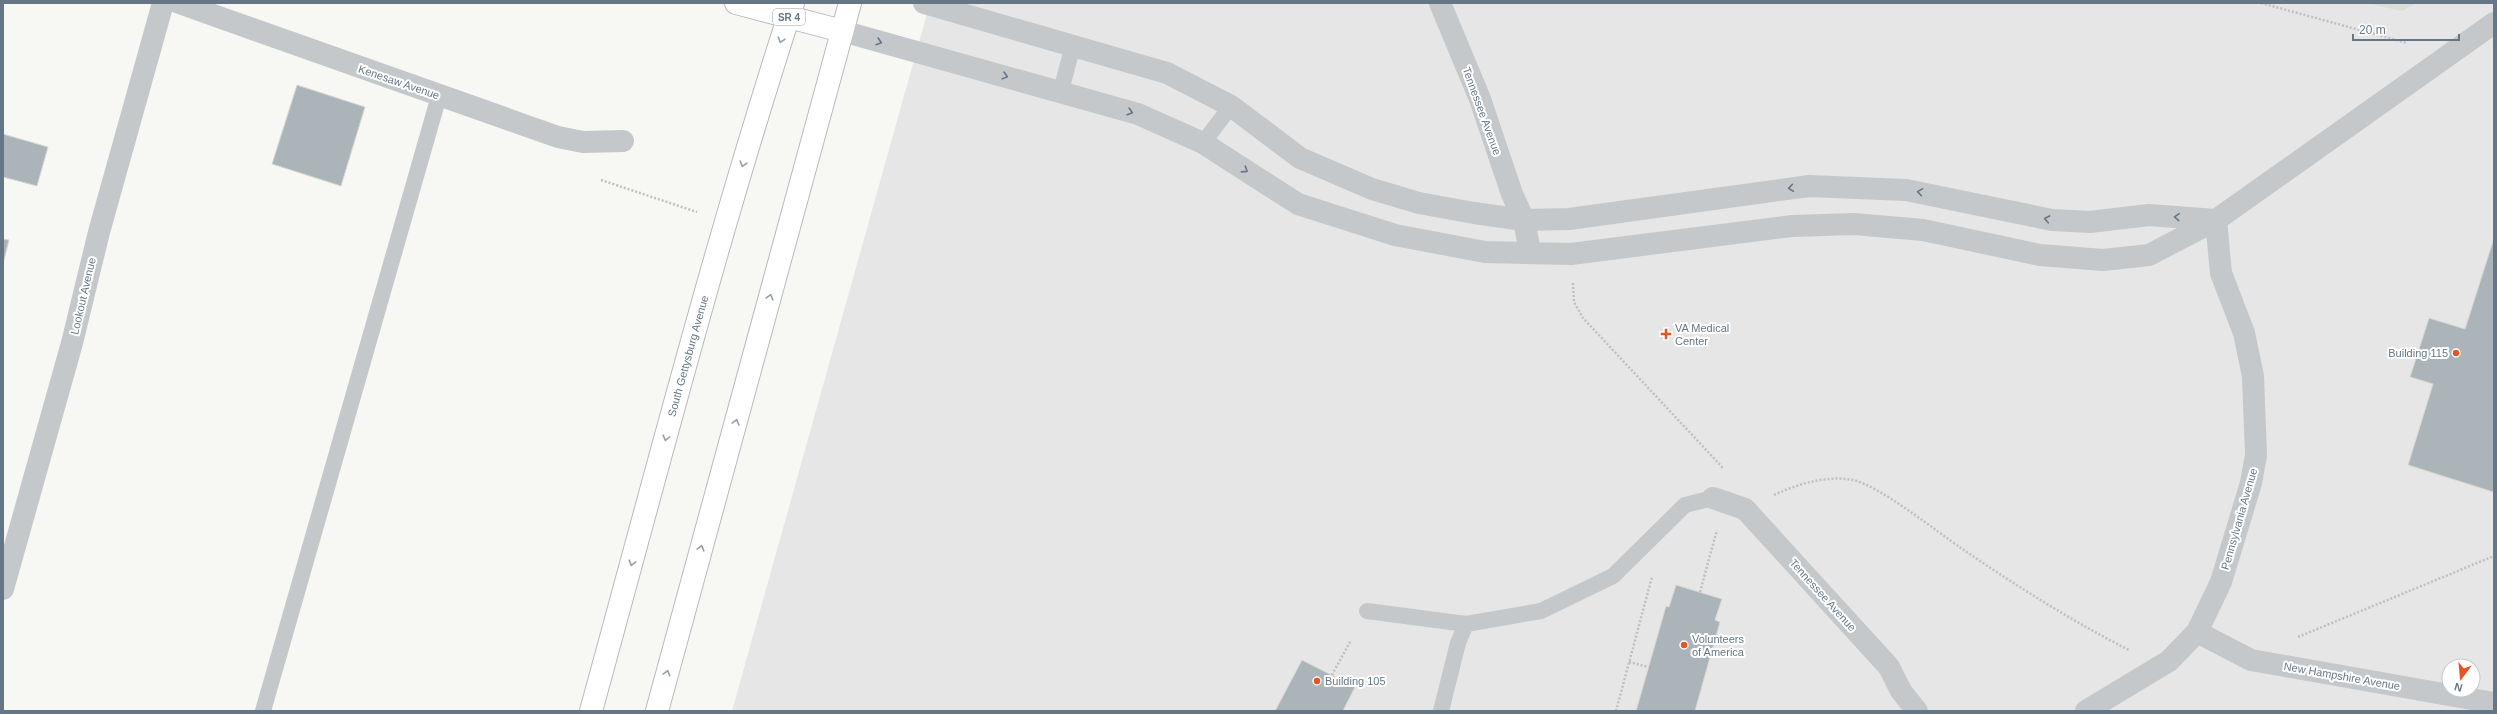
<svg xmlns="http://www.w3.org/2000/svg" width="2497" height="714" font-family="Helvetica,sans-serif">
<rect width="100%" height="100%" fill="#f7f7f4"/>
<path fill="#e5e6e5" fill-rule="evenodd" d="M930,3H2494V711H732ZM2449,666H2473V690H2449Z"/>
<path fill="#d8dfd5" d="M2366,3H2416L2402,11Z"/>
<path fill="#abb4b9" stroke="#d9d9d6" d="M297,85L365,107L341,186L272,164Z
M3,134L48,147L37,186L3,177Z
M2494,238V490L2493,492L2408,465L2433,384L2410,377L2429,318L2465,329Z
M3,239L9,240L3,264Z
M1676,585L1722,599L1715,620L1720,622L1695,711H1636L1666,606L1669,607Z
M1302,660L1355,687L1343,711H1275Z"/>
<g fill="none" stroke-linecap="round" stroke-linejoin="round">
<defs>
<g id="primary">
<path id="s1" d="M591,711C656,475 717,236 793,3"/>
<path d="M657,711L850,3"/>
</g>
<path id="highway" d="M736,3L842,31"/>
</defs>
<use href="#primary" stroke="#b7bbbf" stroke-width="24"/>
<use href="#highway" stroke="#b7babd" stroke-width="24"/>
<path stroke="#bec0c2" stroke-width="2.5" stroke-dasharray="2 2" stroke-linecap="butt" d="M2261,3L2407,43
M601,180L697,212
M1573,283L1574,302L1583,318L1723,468
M1774,495C1798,484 1826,475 1853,480C1880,486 1936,531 1961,548C2015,585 2070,620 2129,650
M1700,592L1717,530
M2298,637L2494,556
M1629,662L1648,667
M1332,675L1351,640
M1616,711L1652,577"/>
<path stroke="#c4c8cb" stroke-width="16" d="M1061,91L1073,45
M1203,143L1231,106
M1367,611L1466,624L1541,611L1613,576L1685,505L1713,498
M263,711L439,96
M1441,711L1458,643L1466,624"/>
<path stroke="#c4c8cb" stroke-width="22" d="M179,3L558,137L583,142L623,141
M924,3L1167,73L1231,106L1300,158L1372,189L1419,203L1474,213L1524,220L1569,219L1809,186L1906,190L2052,220L2090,222L2149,215L2216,220
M1440,3L1480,99L1512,194L1524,220L1530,252
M842,31L1138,114L1203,143L1298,204L1395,235L1485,252L1571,254L1792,226L1854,224L1923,230L2040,255L2103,260L2149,255L2216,220L2494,23
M1713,498L1745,509L1889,667L1901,691L1917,711
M3,589L72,343L99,232L163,3
M2197,632L2251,660L2494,703
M2086,711L2169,661L2197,632L2221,582L2251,483L2256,455L2253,376L2244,333L2221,273L2216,220"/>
<use href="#primary" stroke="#fff" stroke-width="22"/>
<use href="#highway" stroke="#fff" stroke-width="22"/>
</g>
<defs><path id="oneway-chevron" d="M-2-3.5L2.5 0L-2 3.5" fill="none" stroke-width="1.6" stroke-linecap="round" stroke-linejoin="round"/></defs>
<g stroke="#93a0aa">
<use href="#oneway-chevron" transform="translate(781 40) rotate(109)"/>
<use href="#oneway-chevron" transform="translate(743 164) rotate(106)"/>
<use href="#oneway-chevron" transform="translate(770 297) rotate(-75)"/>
<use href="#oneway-chevron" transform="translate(736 422) rotate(-75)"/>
<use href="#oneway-chevron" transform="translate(666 438) rotate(105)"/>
<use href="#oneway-chevron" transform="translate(701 548) rotate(-75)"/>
<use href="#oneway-chevron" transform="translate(632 563) rotate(105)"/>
<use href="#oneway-chevron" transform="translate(667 673) rotate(-75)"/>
</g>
<g stroke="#657786">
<use href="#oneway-chevron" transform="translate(879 42) rotate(17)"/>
<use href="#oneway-chevron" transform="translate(1005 76) rotate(15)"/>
<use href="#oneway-chevron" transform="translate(1130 112) rotate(16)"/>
<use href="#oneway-chevron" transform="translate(1245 170) rotate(33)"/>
<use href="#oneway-chevron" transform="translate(1791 188) rotate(172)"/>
<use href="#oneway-chevron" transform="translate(1920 192) rotate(-171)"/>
<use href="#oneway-chevron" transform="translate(2177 217) rotate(-176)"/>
<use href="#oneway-chevron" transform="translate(2047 219) rotate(-169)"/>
</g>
<g fill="#e85323" stroke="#fff" stroke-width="1.5">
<path d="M1664 328h4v4h4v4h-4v4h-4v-4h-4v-4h4z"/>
<circle cx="2456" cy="353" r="4"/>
<circle cx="1684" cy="645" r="4"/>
<circle cx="1317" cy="681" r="4"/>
</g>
<g text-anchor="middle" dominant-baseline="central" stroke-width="4" stroke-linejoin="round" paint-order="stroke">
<rect fill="#fff" stroke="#93a0aa" stroke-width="1" x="773" y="9" width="32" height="16" rx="3"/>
<g font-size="10" font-weight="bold" fill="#657786">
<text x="789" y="17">SR 4</text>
</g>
<g font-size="11" fill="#657786" stroke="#fff">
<text transform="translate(399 82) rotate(19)">Kenesaw Avenue</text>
<text transform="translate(1482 111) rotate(70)">Tennessee Avenue</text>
<text transform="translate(83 296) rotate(-77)">Lookout Avenue</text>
<text stroke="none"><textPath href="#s1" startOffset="368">South Gettysburg Avenue</textPath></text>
<text transform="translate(2239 519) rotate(-74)">Pennsylvania Avenue</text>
<text transform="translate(1823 595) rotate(48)">Tennessee Avenue</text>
<text transform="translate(2342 676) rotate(10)">New Hampshire Avenue</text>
</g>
<g font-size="11" fill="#657786" stroke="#fff" text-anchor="start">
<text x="1675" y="328">VA Medical<tspan x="1675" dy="13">Center</tspan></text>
<text x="2448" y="353" text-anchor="end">Building 115</text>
<text x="1692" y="639">Volunteers<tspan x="1692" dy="13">of America</tspan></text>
<text x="1325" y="681">Building 105</text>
</g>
</g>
<rect width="2497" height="714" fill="none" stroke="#657786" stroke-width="8"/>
<g transform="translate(2461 678) rotate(196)"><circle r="19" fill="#ffffff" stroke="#c1c9cf"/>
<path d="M0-3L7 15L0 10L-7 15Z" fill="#e85323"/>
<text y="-6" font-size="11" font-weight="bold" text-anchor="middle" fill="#657786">N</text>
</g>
<path d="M2353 34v6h106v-6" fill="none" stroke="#657786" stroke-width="2"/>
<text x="2359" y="34" font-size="12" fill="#657786" stroke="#ffffff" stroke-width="3" paint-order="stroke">20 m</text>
</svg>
